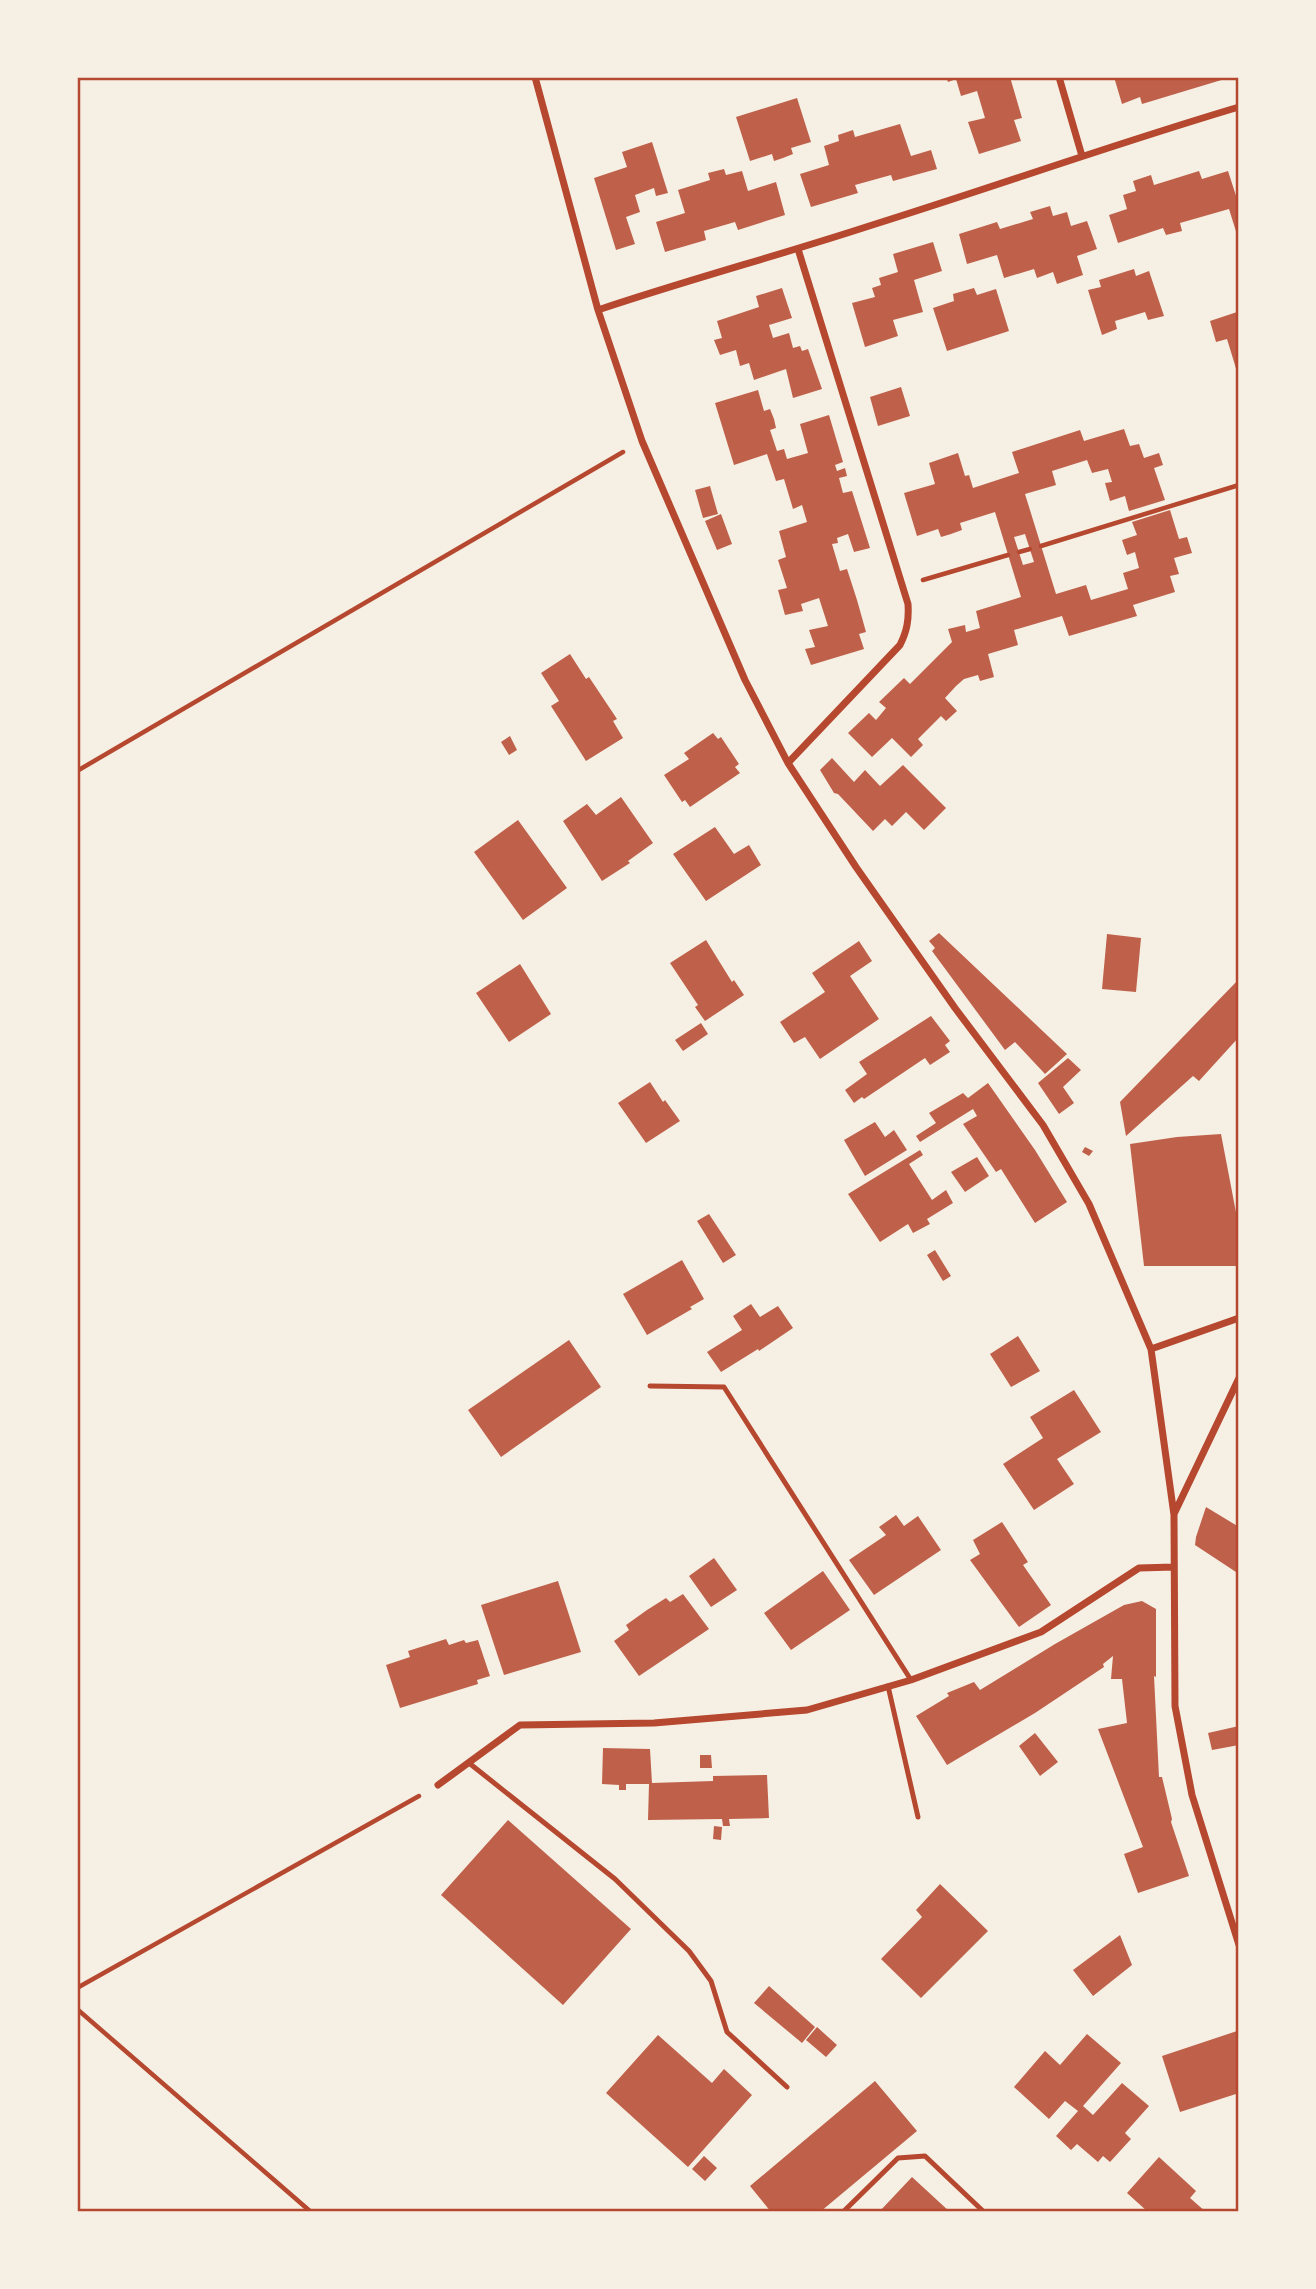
<svg xmlns="http://www.w3.org/2000/svg" width="1316" height="2289" font-family="Karla,sans-serif">
<rect width="100%" height="100%" fill="#f6efe4"/>
<path fill="#bf614a" fill-rule="evenodd" d="M946,77H1010L1022,118L1014,120L1021,141L979,154L968,122L985,118L977,91L961,96L956,79L948,82Z
M1114,77H1227L1228,78L1142,104L1140,97L1122,104Z
M797,98L811,142L791,148L793,154L783,158L774,161L772,154L750,161L736,117Z
M900,124L911,156L931,150L937,169L893,181L891,175L855,185L858,193L811,207L800,174L829,165L824,146L839,141L838,135L853,130L855,137Z
M652,142L668,193L656,196L654,188L635,195L640,212L626,217L635,244L616,250L594,178L627,167L622,152Z
M724,169L726,175L742,171L748,191L776,182L785,215L738,230L735,222L704,231L706,240L665,252L656,222L685,213L678,190L710,180L708,173Z
M1199,171L1202,179L1228,171L1239,205V241L1229,209L1180,223L1182,231L1166,235L1163,228L1118,243L1109,215L1127,209L1123,195L1136,191L1133,181L1151,175L1154,185Z
M1050,206L1053,216L1067,212L1071,226L1087,221L1097,249L1077,256L1083,275L1057,284L1053,272L1037,278L1034,269L1004,278L997,255L967,264L959,234L997,222L1000,229L1033,219L1030,212Z
M933,242L942,271L914,280L923,312L893,320L898,336L865,347L852,303L875,297L872,288L881,285L879,278L898,272L893,254Z
M1134,269L1136,276L1149,271L1164,316L1148,320L1145,312L1115,321L1117,329L1102,335L1088,290L1101,287L1099,280Z
M782,288L792,318L769,325L773,338L789,333L793,348L800,346L802,351L808,349L822,389L793,398L786,369L754,380L749,363L740,366L736,350L720,355L714,340L722,338L717,321L759,307L756,296Z
M974,288L977,295L996,289L1009,331L947,351L933,308L954,301L953,294Z
M1237,312L1239,318L1238,375L1227,339L1216,342L1210,321Z
M901,387L910,416L878,426L870,397Z
M758,390L764,411L770,409L774,419L776,428L770,430L777,451L784,449L787,459L808,453L800,424L829,415L843,462L835,465L837,471L845,468L847,476L839,478L843,493L852,491L870,548L854,552L848,534L837,538L838,543L832,544L840,571L847,569L857,600L866,632L859,634L864,649L811,665L805,649L815,647L809,630L828,626L819,598L801,604L803,611L785,615L778,590L787,588L778,560L786,557L779,531L807,522L802,505L793,509L784,479L776,481L767,454L734,465L715,403Z
M1124,429L1130,446L1139,444L1144,458L1159,453L1163,465L1154,468L1165,500L1129,511L1125,496L1110,501L1105,483L1112,482L1108,469L1092,473L1087,460L1052,471L1056,485L1025,494L1056,594L1086,585L1091,600L1128,589L1123,573L1139,568L1135,552L1127,555L1122,540L1137,535L1132,522L1170,510L1179,539L1187,537L1192,553L1174,558L1179,574L1170,576L1175,592L1133,605L1137,616L1069,636L1062,616L1014,630L1018,645L988,654L994,677L980,681L978,675L964,679L956,686L945,698L957,711L946,721L941,716L918,739L923,745L911,757L892,738L872,757L848,733L869,713L876,720L886,708L879,702L904,678L910,684L952,642L948,629L965,625L966,632L980,628L976,611L1021,597L995,512L960,523L962,530L951,534L941,537L938,529L917,536L904,493L935,484L929,463L958,453L965,476L969,475L973,488L1019,473L1012,452L1080,430L1084,441ZM1025,534L1034,562L1023,565L1014,537Z
M710,486L718,514L703,518L695,490Z
M721,514L732,544L717,550L705,521Z
M570,654L586,679L589,677L617,719L613,721L623,738L586,761L551,706L559,701L541,673Z
M713,733L718,739L721,737L739,764L735,767L740,773L690,807L685,800L682,802L664,775L689,759L684,753Z
M510,736L517,750L509,755L501,742Z
M832,758L854,782L865,770L880,786L903,765L946,808L924,830L906,812L892,826L885,819L873,831L838,794L834,793L820,770Z
M621,797L653,843L628,861L630,863L602,881L563,821L587,804L596,815Z
M518,820L567,888L523,920L474,852Z
M715,827L734,854L749,845L761,865L706,901L673,854Z
M939,933L1067,1054L1045,1074L1015,1042L1005,1050L932,951L935,948L929,941Z
M1107,934L1141,938L1136,992L1102,989Z
M706,940L732,982L734,980L744,995L705,1021L695,1007L698,1005L670,963Z
M859,941L872,961L850,976L879,1019L820,1059L805,1037L794,1043L780,1022L825,992L812,973Z
M520,964L551,1014L509,1042L476,993Z
M1239,979V1037L1199,1081L1193,1076L1126,1136L1120,1102Z
M931,1016L950,1041L945,1045L950,1052L930,1065L925,1058L864,1099L862,1097L854,1103L845,1090L867,1074L859,1062Z
M701,1023L708,1034L683,1051L675,1040Z
M1068,1058L1081,1070L1063,1087L1074,1103L1059,1114L1038,1083Z
M650,1082L663,1102L665,1100L680,1121L646,1143L618,1103Z
M988,1083L1035,1150L1067,1202L1035,1223L1001,1169L996,1172L963,1124L977,1116L973,1109L920,1142L916,1136L936,1123L929,1113L963,1093L968,1098Z
M875,1122L885,1137L894,1130L907,1150L865,1176L844,1140Z
M1221,1134L1239,1228V1266H1144L1130,1144L1177,1137Z
M1085,1147L1093,1151L1089,1156L1082,1152Z
M920,1150L923,1155L909,1164L932,1200L946,1190L953,1203L927,1219L930,1224L913,1233L908,1224L880,1242L848,1194Z
M977,1157L989,1176L965,1192L951,1172Z
M709,1214L736,1255L723,1263L697,1221Z
M935,1250L951,1276L943,1281L927,1255Z
M682,1260L704,1299L690,1307L692,1309L647,1335L623,1294Z
M751,1304L760,1317L778,1306L793,1328L759,1351L758,1349L721,1372L707,1352L742,1330L733,1316Z
M1018,1336L1040,1371L1011,1387L990,1354Z
M569,1340L601,1387L501,1457L468,1410Z
M1074,1390L1101,1432L1057,1459L1074,1484L1034,1510L1003,1464L1043,1438L1030,1417Z
M1206,1507L1239,1527V1574L1195,1545L1196,1537Z
M896,1515L904,1526L918,1516L941,1550L874,1595L849,1560L886,1535L879,1527Z
M1002,1522L1028,1562L1023,1565L1051,1605L1019,1627L970,1560L980,1554L973,1540Z
M714,1558L737,1590L711,1607L689,1576Z
M823,1571L850,1610L791,1650L764,1613Z
M558,1581L581,1652L504,1675L481,1605Z
M683,1594L709,1629L639,1676L614,1641L629,1630L626,1625L647,1610L666,1598L670,1602Z
M1142,1601L1156,1609V1677L1154,1676L1159,1777H1162L1172,1819L1171,1822L1189,1876L1138,1893L1124,1854L1143,1847L1098,1729L1127,1723L1122,1679H1111L1113,1656L1103,1664L1104,1667L1035,1713L947,1765L916,1716L949,1696L947,1693L974,1682L980,1690L1055,1644L1124,1605Z
M446,1639L449,1645L464,1640L466,1643L478,1640L490,1676L477,1680L478,1684L400,1708L386,1665L410,1657L408,1651Z
M1239,1726V1745L1212,1750L1208,1733Z
M1035,1733L1058,1762L1040,1776L1019,1746Z
M603,1748L650,1749L652,1783L713,1781V1776L767,1775L769,1818L729,1819L730,1826H723L722,1819L648,1820L649,1784H626V1790H619V1785L602,1784Z
M700,1755H711L712,1768H700Z
M508,1820L631,1929L563,2005L441,1895Z
M714,1826L722,1827L721,1840L713,1839Z
M940,1884L988,1931L921,1998L881,1959L922,1917L916,1910Z
M1120,1935L1132,1965L1093,1996L1073,1970Z
M769,1986L815,2027L802,2043L754,2003Z
M817,2027L837,2045L826,2057L806,2040Z
M1237,2031L1239,2093L1180,2112L1162,2056Z
M1087,2034L1121,2063L1083,2106L1093,2115L1122,2083L1149,2106L1125,2133L1131,2139L1110,2162L1103,2156L1098,2162L1077,2144L1071,2150L1056,2136L1078,2111L1065,2101L1049,2119L1014,2087L1045,2051L1060,2065Z
M658,2035L712,2083L724,2069L752,2095L688,2167L606,2093Z
M875,2081L917,2131L820,2212H771L750,2186Z
M704,2156L717,2168L705,2181L692,2169Z
M1159,2157L1196,2191L1190,2198L1206,2212H1148L1127,2193Z
M912,2177L950,2212H879Z"/>
<g fill="none" stroke-linecap="round" stroke-linejoin="round">
<path stroke="#b5482f" stroke-width="4.5" d="M1041,546L1239,485
M1019,552L1030,549
M923,580L1008,555
M77,771L623,452
M77,1988L419,1796
M77,2009L311,2212"/>
<path stroke="#b5482f" stroke-width="5" d="M650,1386L724,1387L911,1680
M888,1686L918,1817
M469,1763L615,1879L689,1951L711,1981L727,2032L787,2087
M843,2212L898,2158L925,2156L984,2212"/>
<path stroke="#b5482f" stroke-width="7" d="M535,77L598,310L642,441L745,680L788,763L856,867L955,1008L1043,1125L1089,1204L1151,1349L1174,1515L1175,1706L1192,1795L1239,1945
M1059,77L1082,156
M598,310C687,280 777,256 866,227C991,188 1114,144 1239,107
M788,763L900,645C907,631 909,620 908,604L798,249
M1151,1349L1239,1318
M1174,1514L1239,1378
M438,1785L520,1725L654,1723L807,1710L911,1680L1041,1632L1139,1568L1174,1567"/>
</g>
<rect width="1316" height="2289" fill="none" stroke="#f6efe4" stroke-width="158"/>
<rect x="79" y="79" width="1158" height="2131" fill="none" stroke="#b5482f" stroke-width="2.5"/>
</svg>
